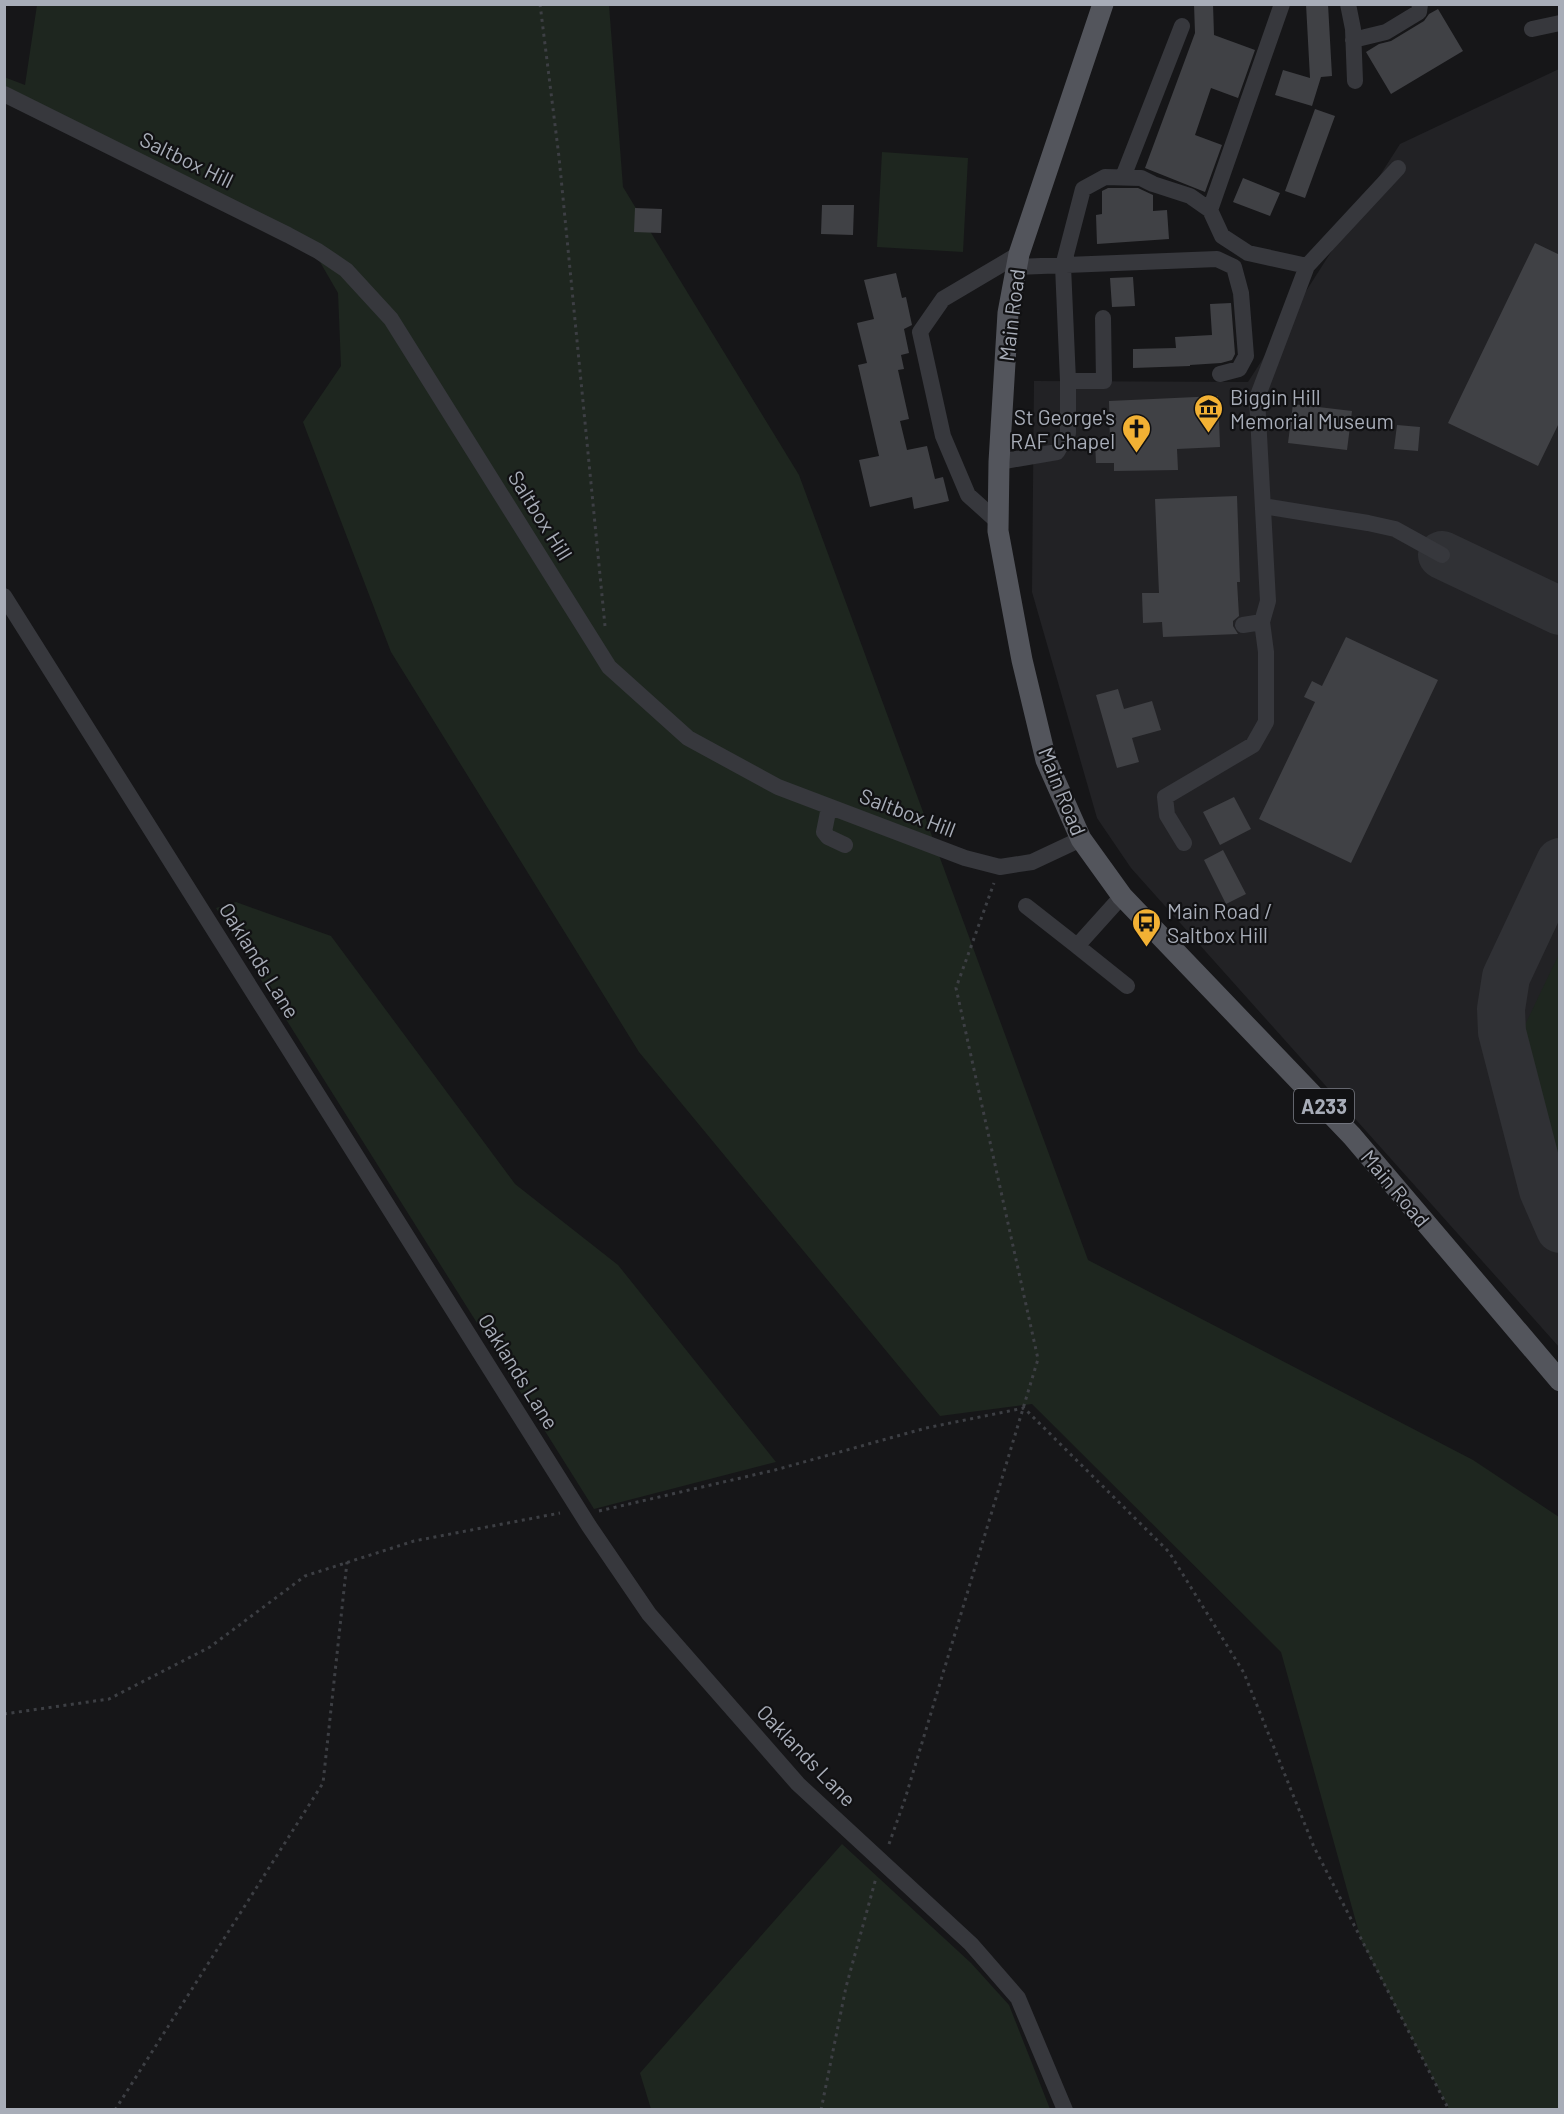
<svg xmlns="http://www.w3.org/2000/svg" width="1564" height="2114" font-family="Barlow,sans-serif">
<rect width="100%" height="100%" fill="#161618"/>
<path fill="#222225" d="M1559,69V1347L1131,868L1097,818L1032,592L1034,381L1248,382L1400,144Z"/>
<path fill="#1e261f" d="M37,5H609L623,187L799,475L1088,1260L1473,1460L1559,1517V2109H1449L1361,1940L1281,1652L1032,1404L940,1416L639,1052L391,652L303,422L341,366L338,293L309,243L5,93L4,77L25,85Z
M882,152L968,158L963,252L877,247Z
M236,902L331,936L515,1184L618,1265L776,1462L594,1509L216,908Z
M1559,954V1174L1524,1027Z
M842,1844L971,1963L1009,2005L1050,2109H651L640,2073Z"/>
<g fill="none" stroke-linecap="round" stroke-linejoin="round">
<path stroke="#303135" stroke-width="48" d="M1442,555L1560,611
M1560,862L1506,977L1501,1009L1502,1032L1543,1190L1560,1229"/>
</g>
<path fill="#404145" d="M1194,4H1213L1214,35L1255,50L1238,98L1211,88L1195,135L1222,145L1205,192L1145,168L1195,33Z
M1306,4H1328L1332,76L1321,77L1312,106L1275,95L1283,70L1310,78Z
M1438,9L1463,51L1391,94L1366,52L1379,44L1391,41L1424,21L1429,14Z
M1315,109L1335,116L1305,198L1285,191Z
M1243,178L1280,193L1270,216L1233,202Z
M1108,188H1138L1153,195V211L1167,210L1169,239L1097,244L1096,215L1102,214V191Z
M822,205H854L853,235L821,234Z
M635,208L662,209L661,233L634,232Z
M1535,243L1560,255V421L1538,466L1448,423Z
M896,273L902,298L906,297L912,325L904,329L909,353L901,355L904,369L898,370L909,419L900,421L907,450L927,446L935,479L943,477L949,501L914,509L912,497L870,507L859,460L879,456L858,365L867,363L857,323L874,319L864,280Z
M1133,277L1135,306L1112,307L1110,278Z
M1231,303L1235,354L1232,360L1221,363L1190,365V366L1133,368V349L1176,348L1175,337L1212,335L1210,304Z
M1218,396L1220,447L1177,449L1178,470L1114,471V463H1096L1095,443H1110L1109,401Z
M1293,404L1352,411L1347,450L1288,443Z
M1397,425L1420,427L1418,451L1394,449Z
M1237,496L1240,582H1237L1239,616L1233,621V626L1238,634L1163,637L1162,622L1143,623L1142,593H1159L1155,499Z
M1346,637L1438,680L1351,863L1259,819L1315,702L1304,697L1312,681L1322,686Z
M1118,689L1124,709L1152,701L1161,730L1132,738L1139,762L1117,768L1096,695Z
M1234,797L1251,829L1220,845L1203,812Z
M1223,850L1246,894L1226,904L1204,860Z"/>
<g fill="none" stroke-linecap="round" stroke-linejoin="round">
<path stroke="#3d3f44" stroke-width="3" stroke-dasharray="3 4.5" stroke-linecap="butt" d="M540,4L559,157L605,626
M599,1511L775,1470L926,1428L1024,1408L1169,1552L1244,1673L1314,1847L1449,2110
M4,1714L109,1699L210,1647L305,1576L414,1541L560,1513
M889,1844L905,1799L1038,1359L956,988L994,883
M115,2110L323,1783L347,1562
M821,2110L846,1987L876,1878"/>
<path stroke="#37383d" stroke-width="16" d="M1348,4L1353,29L1355,81
M1532,29L1560,23
M1353,40L1386,32L1419,12L1420,4
M4,94L288,235L318,251L346,270L391,319L609,667L688,738L778,787L965,858L1000,867L1032,862L1081,839
M1123,177L1182,26
M1210,210L1282,4
M1016,267L1217,259L1234,267L1241,293L1246,356L1239,369L1220,374
M1068,381L1063,266L1083,189L1105,177L1141,178L1153,184L1190,196L1210,210L1222,236L1248,253L1307,266
M999,462L1057,452L1068,433V381H1104L1103,318
M1263,506L1368,523L1395,529L1442,555
M998,522L968,495L943,436L920,332L943,299L1019,254
M4,596L589,1526L649,1614L798,1784L971,1944L1018,1998L1065,2110
M1243,625L1262,622L1268,601L1257,398L1307,266L1398,168
M829,807L824,832L828,837L845,845
M1184,843L1167,815L1165,797L1253,745L1266,722V652L1262,622
M1122,896L1077,946L1127,986
M1026,906L1077,946"/>
<path stroke="#53555c" stroke-width="21" d="M1103,4L1019,254L1008,313L999,462L998,531L1022,660L1046,760L1081,839L1122,896L1352,1136L1560,1381"/>
</g>
<defs>
<symbol id="museum-pin" viewBox="-11 -11 22 30"><path d="M0 17L-7.5 6A9.5 9.5 0 1 1 7.5 6Z" fill="#f2b134" stroke="#111113"/><path d="M0-6L6-3V-2H-6V-3ZM-5-1h2V3h-2ZM-1-1h2V3h-2ZM3-1h2V3H3ZM-6 4H6V6H-6Z" fill="#111"/></symbol>
<symbol id="church-pin" viewBox="-11 -11 22 30"><path d="M0 17L-7.5 6A9.5 9.5 0 1 1 7.5 6Z" fill="#f2b134" stroke="#111113"/><path d="M-1.2-6h2.4v3.5h3.3v2.4h-3.3V6h-2.4V-.1h-3.3v-2.4h3.3Z" fill="#111"/></symbol>
<symbol id="bus-pin" viewBox="-11 -11 22 30"><path d="M0 17L-7.5 6A9.5 9.5 0 1 1 7.5 6Z" fill="#f2b134" stroke="#111113"/><path d="M-5-6H5V4H4V6H2V4H-2V6H-4V4H-5ZM-3.5-4V0h7V-4ZM-3.5 1.2v1.5H-2V1.2ZM2 1.2v1.5H3.5V1.2Z" fill="#111"/></symbol>
</defs>
<g fill-rule="evenodd">
<use href="#museum-pin" x="1192" y="392" width="33" height="45"/>
<use href="#church-pin" x="1120" y="412" width="33" height="45"/>
<use href="#bus-pin" x="1130" y="906" width="33" height="45"/>
</g>
<g text-anchor="middle" dominant-baseline="central" stroke-width="4.5" stroke-linejoin="round" paint-order="stroke">
<rect fill="#111113" stroke="#7b7e86" stroke-width="1.5" x="1294" y="1089" width="60" height="34" rx="4.5"/>
<g font-size="20" font-weight="bold" fill="#a8adb8">
<text x="1324" y="1106">A233</text>
</g>
<g font-size="21" fill="#a8adb8" stroke="#111113">
<text transform="translate(187 159) rotate(26)">Saltbox Hill</text>
<text transform="translate(1011 315) rotate(-83)">Main Road</text>
<text transform="translate(541 515) rotate(58)">Saltbox Hill</text>
<text transform="translate(1063 791) rotate(68)">Main Road</text>
<text transform="translate(908 812) rotate(21)">Saltbox Hill</text>
<text transform="translate(260 960) rotate(58)">Oaklands Lane</text>
<text transform="translate(1396 1188) rotate(50)">Main Road</text>
<text transform="translate(519 1371) rotate(58)">Oaklands Lane</text>
<text transform="translate(807 1755) rotate(46)">Oaklands Lane</text>
</g>
<g font-size="21" fill="#a8adb8" stroke="#111113" text-anchor="start">
<text x="1230" y="396">Biggin Hill<tspan x="1230" dy="24">Memorial Museum</tspan></text>
<text x="1115" y="416" text-anchor="end">St George's<tspan x="1115" dy="24">RAF Chapel</tspan></text>
<text x="1167" y="910">Main Road /<tspan x="1167" dy="24">Saltbox Hill</tspan></text>
</g>
</g>
<rect width="1564" height="2114" fill="none" stroke="#a8adb8" stroke-width="12"/>
</svg>
